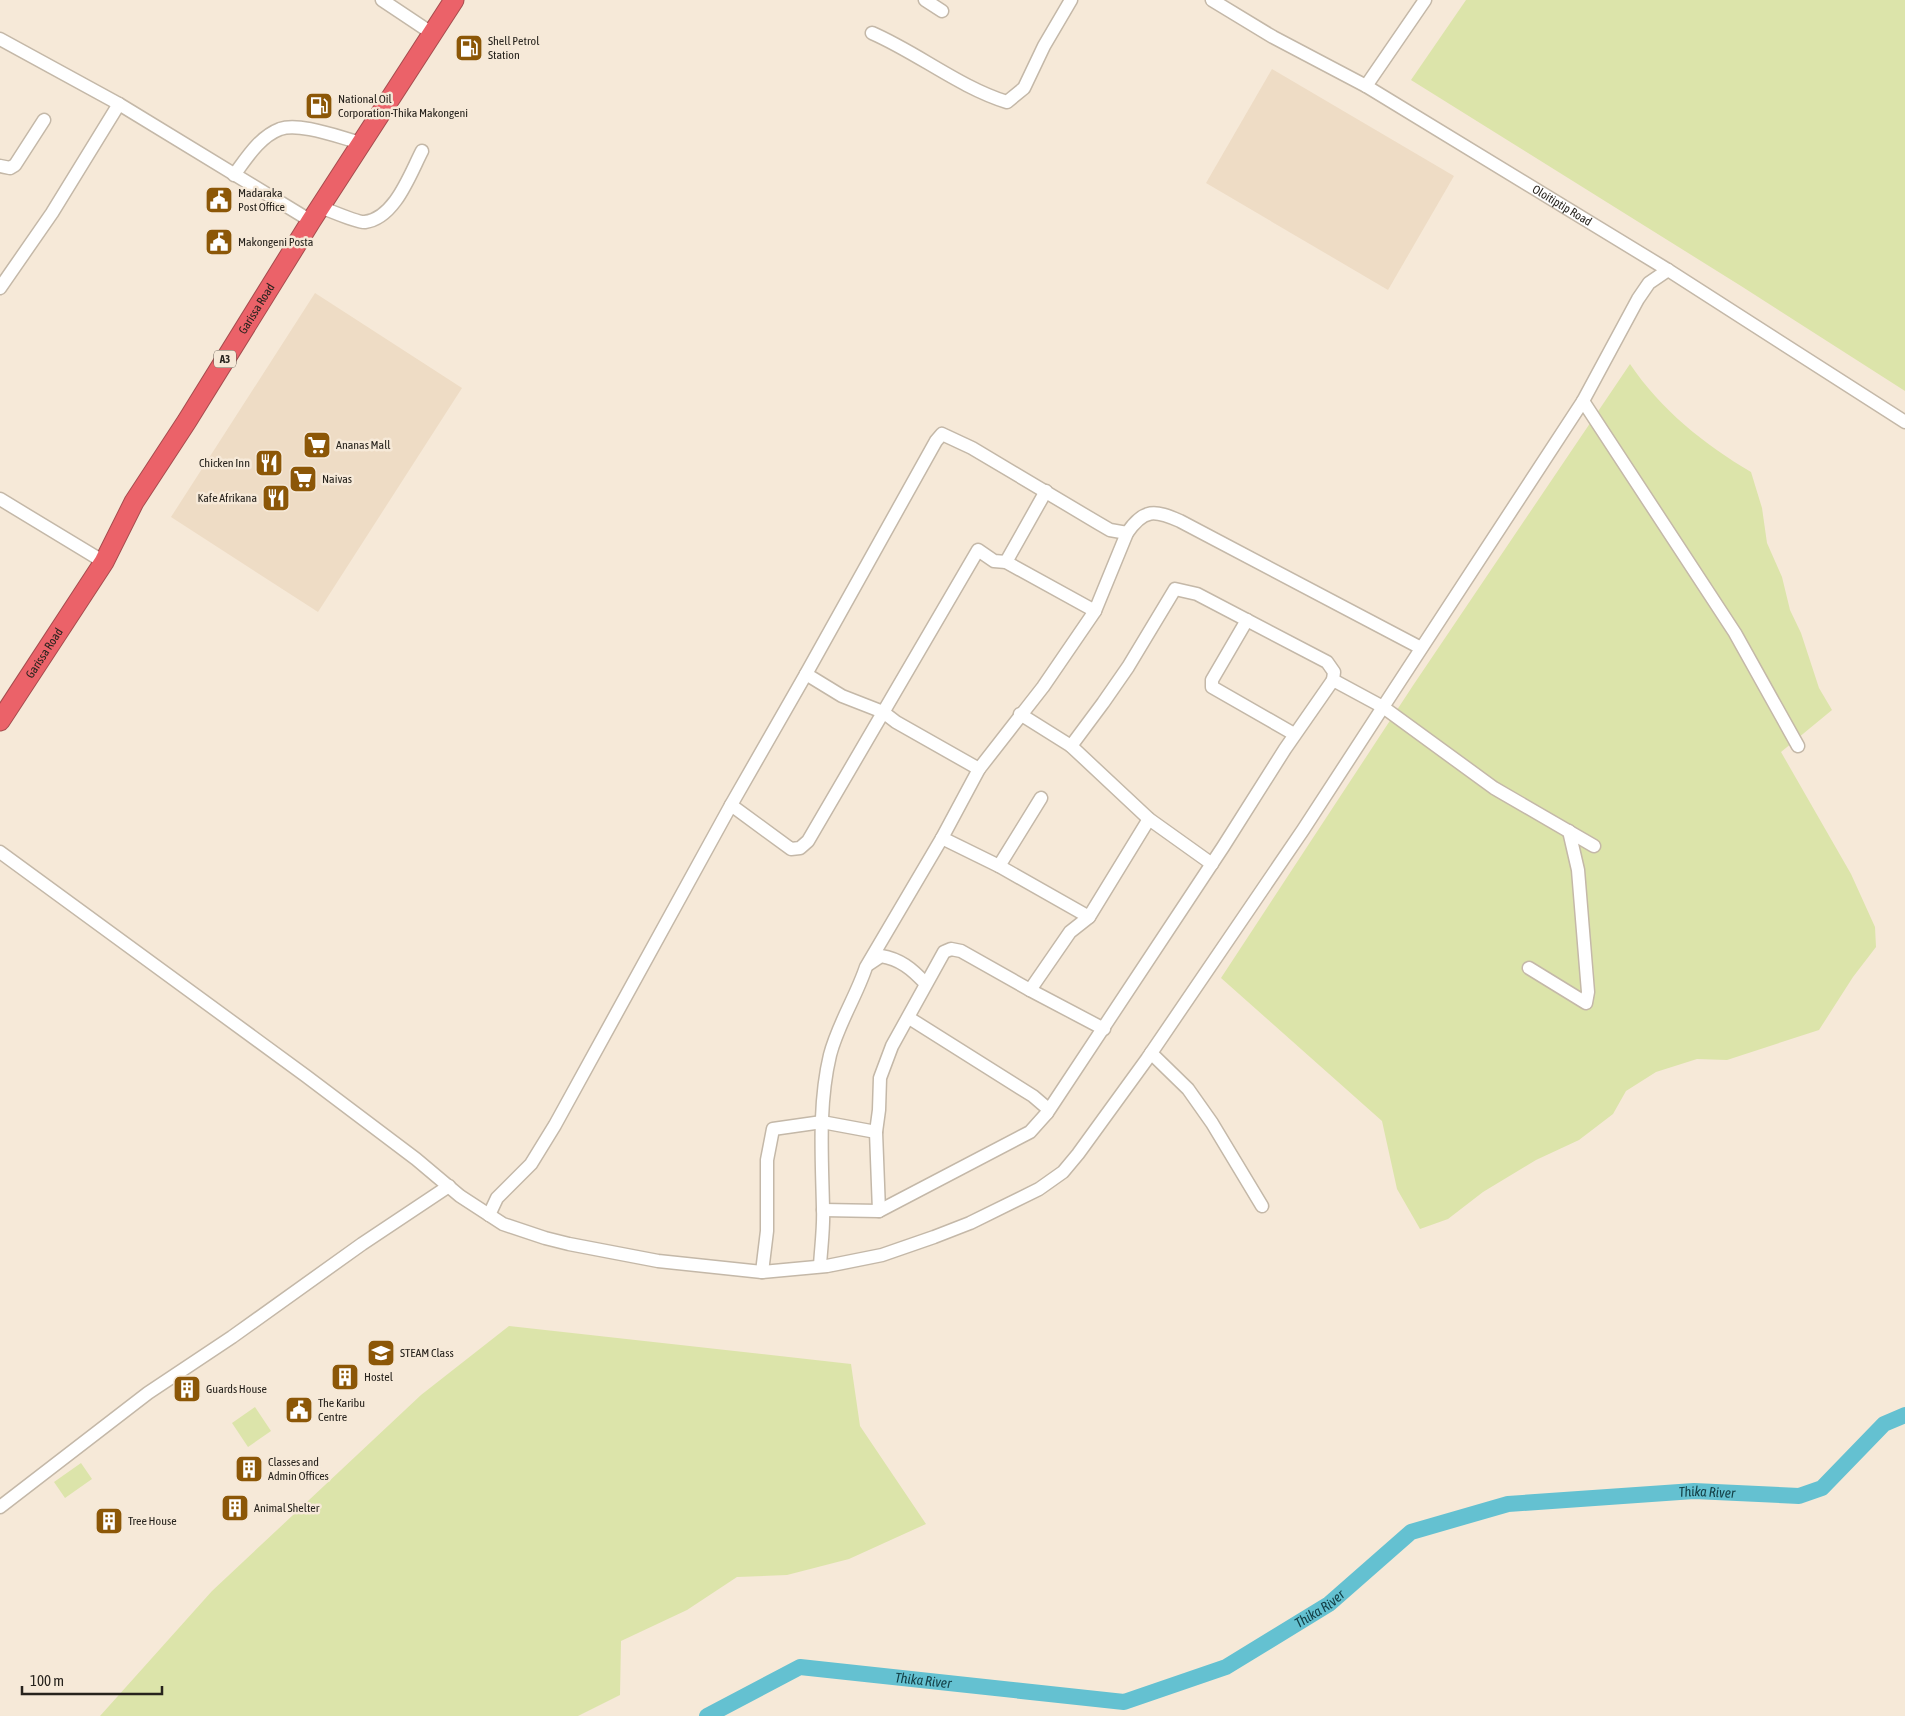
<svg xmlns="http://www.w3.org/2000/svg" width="1905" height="1716" font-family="'Asap Condensed',sans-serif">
<rect width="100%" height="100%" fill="#f6e9d8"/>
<path fill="#eedcc5" d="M1272,69L1454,176L1388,290L1206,183Z
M315,293L462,388L318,612L171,517Z"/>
<path fill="#dce4aa" d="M1466,0H1905V391L1741,286L1411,80Z
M1630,364C1660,409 1705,445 1751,472L1762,508L1767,543L1782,577L1790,610L1801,633L1819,688L1832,710L1781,752L1851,874L1875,927L1876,947L1853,977L1819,1030L1727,1060L1697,1059L1656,1072L1626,1091L1613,1114L1579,1140L1536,1160L1483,1192L1448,1219L1420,1229L1397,1189L1382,1121L1221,978L1414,684Z
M509,1326L851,1364L860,1426L926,1524L849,1559L787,1575L737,1577L687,1610L621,1641L620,1695L578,1716H100L212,1591L421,1395Z
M255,1407L271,1431L248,1447L232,1423Z
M81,1463L92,1479L65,1498L54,1482Z"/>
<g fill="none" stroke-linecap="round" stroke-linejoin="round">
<path stroke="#64c1d1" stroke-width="16" id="s1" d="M707,1716L800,1667L1124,1702L1226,1667L1329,1604L1411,1532L1508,1504L1694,1491L1799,1496L1822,1488L1884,1424L1905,1415"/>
<defs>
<g id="minor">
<path d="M382,0L433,34"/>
<path d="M925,0L942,11"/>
<path id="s2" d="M1212,0L1273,37L1366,86L1668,270L1905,422"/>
<path d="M872,33C918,53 959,87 1007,102L1024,88L1044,46L1071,0"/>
<path d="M0,39L119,104L311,221"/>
<path d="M1366,86L1425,0"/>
<path d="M0,166L10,168L15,165L44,120"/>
<path d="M234,175C246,159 259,137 280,129C300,122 341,138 362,143"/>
<path d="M320,207C329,210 358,223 365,222C395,218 410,174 422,151"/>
<path d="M0,288L52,213L119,104"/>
<path d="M1583,401L1735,633L1798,746"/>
<path d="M0,499L104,562"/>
<path d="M1006,562L1046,491"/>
<path d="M1247,620L1212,680V687L1294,734"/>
<path d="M1020,714L1071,746"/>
<path d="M979,769L896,722L883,712L842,696L806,674L936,441L942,434L972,448L1098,523L1110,530L1127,533"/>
<path d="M731,805L791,849L800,848L808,841L978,550L994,561L1006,562L1095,611"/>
<path d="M942,838L999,866L1089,917"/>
<path d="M0,852L306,1076L416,1159L460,1196L503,1224L545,1238L569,1244L658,1261L762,1272L827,1266L882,1255L934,1237L970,1223L1039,1189L1063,1172L1078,1154L1147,1059L1303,830L1383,707L1583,401L1638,299L1649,283L1668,270"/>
<path d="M1212,864L1149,819L1071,746L1103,703L1128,667L1175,589L1197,594L1327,662L1334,672L1333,680L1383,707L1494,788L1594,846"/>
<path d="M999,866L1041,798"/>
<path d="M869,964L881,956C900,959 912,969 925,983"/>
<path d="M1529,968L1586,1003L1588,992L1578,870L1569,831"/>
<path d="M1030,990L1104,1029"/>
<path d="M1151,1053L1188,1089L1212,1123L1262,1206"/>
<path d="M1047,1113L1223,847L1285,749L1333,680"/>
<path d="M823,1210L879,1211L1030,1132L1047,1113V1108L1033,1096L909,1018"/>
<path d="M879,1211L876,1132L879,1110L880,1078L892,1046L944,952L951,949L961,951L1030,990L1070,932L1089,917L1149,819"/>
<path d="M489,1215L497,1198L531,1164L555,1125L731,805L806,674"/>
<path d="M820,1266C821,1247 824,1227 823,1208C822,1158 818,1105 830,1055C838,1024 856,997 866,967L942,838L979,769L1043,687L1095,611L1127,533C1144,508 1155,510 1180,521L1421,648"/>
<path d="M762,1272L767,1231V1160L773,1129L822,1122L876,1132"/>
<path d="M0,1507L148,1393L232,1337L362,1244L449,1186"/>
</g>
<g id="highway">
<path id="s3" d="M0,721L104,562L134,502L187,421L311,221L454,0"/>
</g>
</defs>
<use href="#minor" stroke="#c4b8a8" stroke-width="15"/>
<use href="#highway" stroke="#a64c4e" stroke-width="21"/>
<use href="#minor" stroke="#fff" stroke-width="12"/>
<use href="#highway" stroke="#eb6269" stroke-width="19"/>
</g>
<defs>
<symbol id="fuel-square" viewBox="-11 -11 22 22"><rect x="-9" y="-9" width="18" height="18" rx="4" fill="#8c5707" stroke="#f6e9d8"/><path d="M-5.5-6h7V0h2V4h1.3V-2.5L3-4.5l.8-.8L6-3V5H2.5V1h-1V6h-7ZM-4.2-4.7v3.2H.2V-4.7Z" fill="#fff"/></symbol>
<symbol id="civic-square" viewBox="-11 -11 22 22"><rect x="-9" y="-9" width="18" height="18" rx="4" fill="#8c5707" stroke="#f6e9d8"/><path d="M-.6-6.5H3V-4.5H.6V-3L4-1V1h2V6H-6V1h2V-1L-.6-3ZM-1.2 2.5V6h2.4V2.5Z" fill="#fff"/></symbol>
<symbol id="supermarket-square" viewBox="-11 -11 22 22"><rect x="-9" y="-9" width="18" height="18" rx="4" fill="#8c5707" stroke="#f6e9d8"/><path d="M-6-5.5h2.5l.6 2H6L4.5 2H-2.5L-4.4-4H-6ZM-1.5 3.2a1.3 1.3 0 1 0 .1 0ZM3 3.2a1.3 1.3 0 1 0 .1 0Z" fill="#fff"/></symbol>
<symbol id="restaurant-square" viewBox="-11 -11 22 22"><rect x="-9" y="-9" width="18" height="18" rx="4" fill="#8c5707" stroke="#f6e9d8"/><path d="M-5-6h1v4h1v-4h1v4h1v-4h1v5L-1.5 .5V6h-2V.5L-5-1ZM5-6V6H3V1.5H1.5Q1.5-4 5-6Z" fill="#fff"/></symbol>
<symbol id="school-square" viewBox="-11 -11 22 22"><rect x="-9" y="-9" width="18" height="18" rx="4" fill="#8c5707" stroke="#f6e9d8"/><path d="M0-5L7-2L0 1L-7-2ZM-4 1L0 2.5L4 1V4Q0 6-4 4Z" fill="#fff"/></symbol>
<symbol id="building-square" viewBox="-11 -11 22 22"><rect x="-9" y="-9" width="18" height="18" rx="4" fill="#8c5707" stroke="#f6e9d8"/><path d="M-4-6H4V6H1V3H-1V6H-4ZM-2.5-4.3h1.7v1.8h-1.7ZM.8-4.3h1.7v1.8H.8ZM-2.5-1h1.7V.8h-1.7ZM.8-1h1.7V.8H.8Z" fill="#fff"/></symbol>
</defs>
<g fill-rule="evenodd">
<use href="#fuel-square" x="453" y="32" width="32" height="32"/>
<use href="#fuel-square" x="303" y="90" width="32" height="32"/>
<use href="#civic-square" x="203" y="184" width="32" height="32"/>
<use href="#civic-square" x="203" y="226" width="32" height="32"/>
<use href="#supermarket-square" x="301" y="429" width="32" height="32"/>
<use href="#restaurant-square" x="253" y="447" width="32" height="32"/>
<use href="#supermarket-square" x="287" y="463" width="32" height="32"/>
<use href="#restaurant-square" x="260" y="482" width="32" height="32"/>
<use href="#school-square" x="365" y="1337" width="32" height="32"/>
<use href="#building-square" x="329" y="1361" width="32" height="32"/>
<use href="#building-square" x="171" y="1373" width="32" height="32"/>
<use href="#civic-square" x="283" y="1394" width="32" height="32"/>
<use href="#building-square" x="233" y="1453" width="32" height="32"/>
<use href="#building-square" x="219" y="1492" width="32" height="32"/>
<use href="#building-square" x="93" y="1505" width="32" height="32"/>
</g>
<g text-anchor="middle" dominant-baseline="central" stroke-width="5" stroke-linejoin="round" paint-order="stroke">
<rect fill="#f6e9d8" stroke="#655e55" stroke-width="1" x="214" y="350.5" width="22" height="17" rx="4"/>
<g font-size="11" font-weight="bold" fill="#27231d">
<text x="225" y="359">A3</text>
</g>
<g font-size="12" fill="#27231d" stroke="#f6e9d8" text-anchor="start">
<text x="488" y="41">Shell Petrol<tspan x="488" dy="14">Station</tspan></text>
<text x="338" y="99">National Oil<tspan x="338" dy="14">Corporation-Thika Makongeni</tspan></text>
<text x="238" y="193">Madaraka<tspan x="238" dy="14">Post Office</tspan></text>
<text x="238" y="242">Makongeni Posta</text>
<text x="336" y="445">Ananas Mall</text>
<text x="250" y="463" text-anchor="end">Chicken Inn</text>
<text x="322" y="479">Naivas</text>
<text x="257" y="498" text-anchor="end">Kafe Afrikana</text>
<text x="400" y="1353">STEAM Class</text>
<text x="364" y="1377">Hostel</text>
<text x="206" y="1389">Guards House</text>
<text x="318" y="1403">The Karibu<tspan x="318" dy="14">Centre</tspan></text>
<text x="268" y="1462">Classes and<tspan x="268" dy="14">Admin Offices</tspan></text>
<text x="254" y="1508">Animal Shelter</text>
<text x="128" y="1521">Tree House</text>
</g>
<g font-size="12" fill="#27231d" stroke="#f6e9d8">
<text stroke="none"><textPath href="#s2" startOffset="406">Oloitiptip Road</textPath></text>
<text stroke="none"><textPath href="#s3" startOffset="486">Garissa Road</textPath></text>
<text stroke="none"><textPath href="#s3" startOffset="81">Garissa Road</textPath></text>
</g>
<g font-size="14" font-style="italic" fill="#144047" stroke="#f6e9d8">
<text stroke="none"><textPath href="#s1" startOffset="1069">Thika River</textPath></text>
<text stroke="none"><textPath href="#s1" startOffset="649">Thika River</textPath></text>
<text stroke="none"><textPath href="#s1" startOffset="229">Thika River</textPath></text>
</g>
</g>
<path d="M22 1686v8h140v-8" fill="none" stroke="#27231d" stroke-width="2.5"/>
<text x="30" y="1686" font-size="15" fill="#27231d" stroke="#f6e9d8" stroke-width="4" paint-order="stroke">100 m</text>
</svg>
